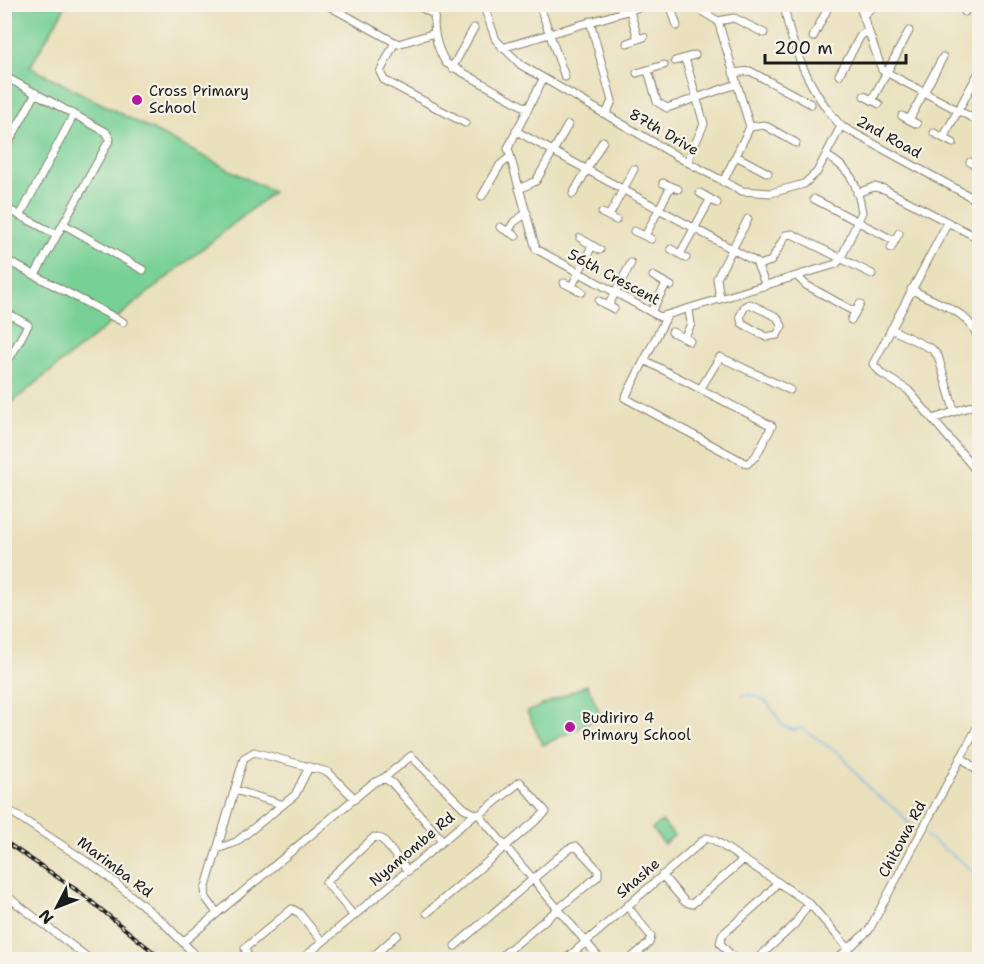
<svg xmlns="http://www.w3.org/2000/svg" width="984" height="964" font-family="'Shantell Sans',sans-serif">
<rect width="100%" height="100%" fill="#f7f3e8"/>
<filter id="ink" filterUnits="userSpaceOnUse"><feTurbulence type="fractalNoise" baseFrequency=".0167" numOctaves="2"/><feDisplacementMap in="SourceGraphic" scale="12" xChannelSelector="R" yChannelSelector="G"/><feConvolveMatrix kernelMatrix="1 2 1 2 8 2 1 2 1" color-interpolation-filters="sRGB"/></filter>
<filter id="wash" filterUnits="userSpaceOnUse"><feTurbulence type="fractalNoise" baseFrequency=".008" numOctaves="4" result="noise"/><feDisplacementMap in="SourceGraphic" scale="24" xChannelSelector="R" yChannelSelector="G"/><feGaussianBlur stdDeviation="1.35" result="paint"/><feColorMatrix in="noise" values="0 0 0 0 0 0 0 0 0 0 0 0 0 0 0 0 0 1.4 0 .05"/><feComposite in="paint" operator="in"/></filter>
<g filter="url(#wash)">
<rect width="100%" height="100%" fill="#e9e0bc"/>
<path fill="#77d096" stroke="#4a7659" stroke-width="1.5" d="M5,5H66L30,67L273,192L5,408Z
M587,685L602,717L543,745L527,712Z
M662,821L674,836L664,844L652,829Z"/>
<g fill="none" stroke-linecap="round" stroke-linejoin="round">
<path stroke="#71b6e7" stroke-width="1.5" d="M742,695C770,695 769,707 784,727L794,730L802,728L842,756L871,791L898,811L915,831
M925,835L966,865L980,878"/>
</g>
</g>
<g filter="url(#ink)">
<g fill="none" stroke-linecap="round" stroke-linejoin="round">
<defs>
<path id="minor" d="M325,4L398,44L435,33
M415,4L433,14
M439,4C429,21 436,47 446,63L528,109
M483,4L496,40L521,65L687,162L742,191L771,193L804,184L817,172L841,126
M539,4L565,77
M670,4L677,26
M690,4L718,21L750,127L723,182
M784,4C790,47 812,95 841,126L980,202
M859,4L882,70L980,122
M630,11L638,39
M965,12L969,4
M863,15L876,4
M590,21L612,101L606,114
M718,21L734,18L764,33
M813,37L830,4
M395,42L380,72L384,80L465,123
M627,43L644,37
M502,48L651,4
M685,58L704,124L687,162
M675,61L695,55
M452,68L474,28
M648,70L657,102L667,108L737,84
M637,73L664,65
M733,73L750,71L811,104
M839,75L861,35L867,32
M4,76L106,132L110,139L35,275
M543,79L508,148L536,249L660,317L836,264L841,258L862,212C857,184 852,170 827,156
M864,96L879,104
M872,100L909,31
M902,116L917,124
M909,120L943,57
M750,127L764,125L796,143
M516,131L756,262L766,286
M934,133L953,143
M943,138L978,74
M4,151L36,93
M736,156L768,173
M970,162L980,168
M663,183L678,189
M519,189L536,181L568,125
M700,193L717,203
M857,193L874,187L884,189L980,239
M573,194L603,141
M482,196L500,165L509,158
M814,199L895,241
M4,207L57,235
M602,213L616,220
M20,216L74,114
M609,216L634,169
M948,222L873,364L882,374L908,390L980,475
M63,224L143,270
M500,227L516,236
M509,230L514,222L527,213
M634,231L651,239
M645,236L671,186
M580,238L600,250
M891,248L899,233
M671,249L686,258
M680,254L710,200
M4,259L123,322
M759,265L771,261L786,235L792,234L872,274
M653,276L671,286
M798,277L806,285L855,312
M564,283L582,292
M572,286L592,246
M911,289C940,306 970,309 980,343
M720,299L717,278L748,219
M599,301L614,309
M750,304L777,317L782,326L777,335L766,337L742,323L740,316L745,306Z
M608,306L631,263
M4,311L28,325L11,356L4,358
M651,312L666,284
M851,320L860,304
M891,329L932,349L938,356L954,410
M672,332L690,341
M684,338L691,324L689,310
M644,360L772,426L756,456L747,464L625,398L667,316
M701,388L720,357L790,390
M933,419L980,403
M961,757L980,773
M384,778L411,756L464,808L475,814
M235,790L281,804
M4,807L101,871L163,922L200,960
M217,849L236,842L295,795L309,767
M662,875L685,902L692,904L743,860
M4,894L91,960
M627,906L651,936L649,943L629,960
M217,913L206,898L205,890L244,758L254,752L328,772L355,799
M427,913L546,812L520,782L479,815
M354,916L326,882L374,837L382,839L408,871
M183,942L373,783L384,778L392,783L442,840
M455,946L568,849L576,846L598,870V876L497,960
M249,960L245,948L292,909L299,913L322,941
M301,960L475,814L479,815L601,960
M369,960L397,935
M565,960L706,838L714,840L809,903L849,949
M735,960L720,943L722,935L763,899L778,882
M756,960L794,925L809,903
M836,960L869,930L980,722"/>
</defs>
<use href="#minor" stroke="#827e6c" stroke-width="9"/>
<use href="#minor" stroke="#fff" stroke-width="7"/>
<defs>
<path id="rail" d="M4,841L81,893L163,960"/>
</defs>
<use href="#rail" stroke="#1c1c1c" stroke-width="4"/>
<use href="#rail" stroke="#f7f3e8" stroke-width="1.5" stroke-dasharray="4.5" stroke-linecap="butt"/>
</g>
</g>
<g fill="#b5179e" stroke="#f7f3e8" stroke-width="2">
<circle cx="137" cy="100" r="6"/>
<circle cx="570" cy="727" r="6"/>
</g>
<g text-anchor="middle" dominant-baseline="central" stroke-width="4.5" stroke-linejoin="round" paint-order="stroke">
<g font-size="15" fill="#1c1c1c" stroke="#f7f3e8" text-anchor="start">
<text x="149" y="91">Cross Primary<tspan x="149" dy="17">School</tspan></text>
<text x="582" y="718">Budiriro 4<tspan x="582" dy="17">Primary School</tspan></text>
</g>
<g font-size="15" fill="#1c1c1c" stroke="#f7f3e8">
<text transform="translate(664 132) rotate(30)">87th Drive</text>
<text transform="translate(889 137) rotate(29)">2nd Road</text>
<text transform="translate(614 277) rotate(28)">56th Crescent</text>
<text transform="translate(902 839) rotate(-62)">Chitowa Rd</text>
<text transform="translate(412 849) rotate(-40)">Nyamombe Rd</text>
<text transform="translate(115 867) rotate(37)">Marimba Rd</text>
<text transform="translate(638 878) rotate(-41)">Shashe</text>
</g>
</g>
<rect width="984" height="964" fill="none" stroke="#f7f3e8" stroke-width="24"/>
<g transform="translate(57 907) rotate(228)" stroke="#f7f3e8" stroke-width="4.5" paint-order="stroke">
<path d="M0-4.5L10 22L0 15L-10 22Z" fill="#1c1c1c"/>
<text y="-9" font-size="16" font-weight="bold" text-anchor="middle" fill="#1c1c1c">N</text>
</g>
<path d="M765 54v9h141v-9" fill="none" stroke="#1c1c1c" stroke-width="3"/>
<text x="774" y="54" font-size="18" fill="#1c1c1c" stroke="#f7f3e8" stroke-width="4.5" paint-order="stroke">200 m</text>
</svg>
